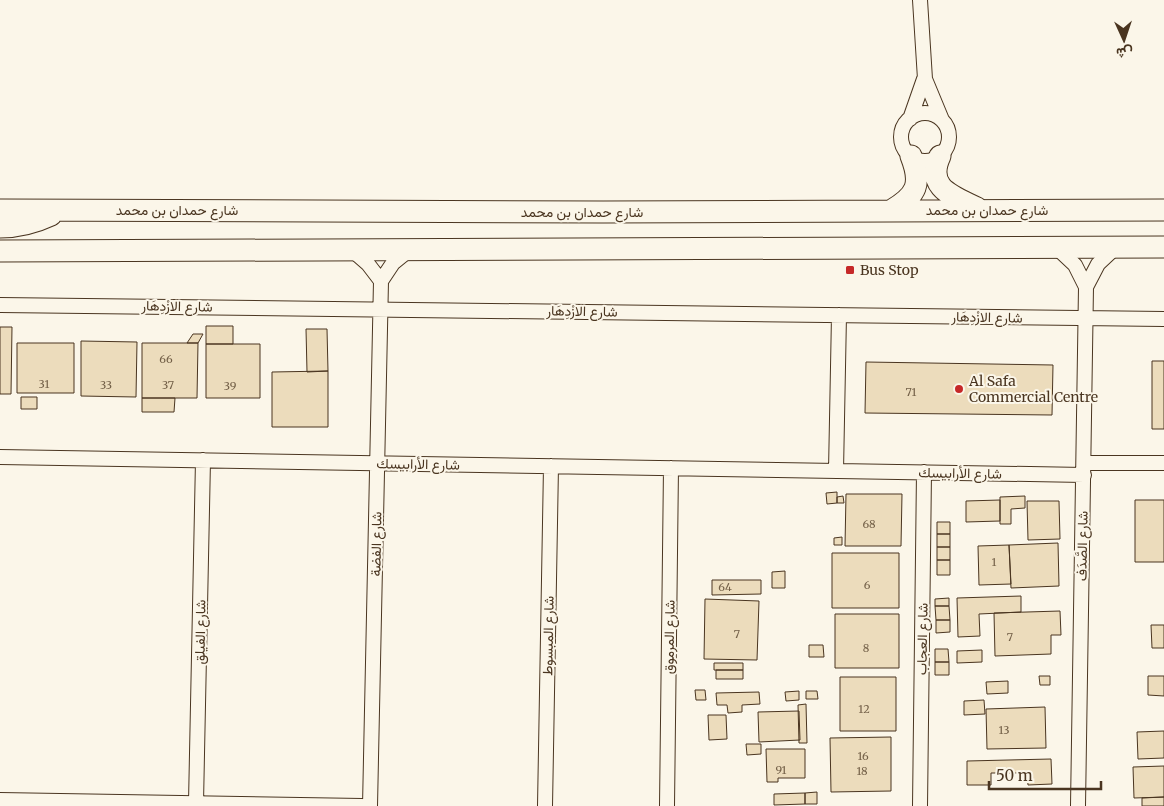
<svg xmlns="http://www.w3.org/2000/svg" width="1164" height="806" font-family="Merriweather,Vazirmatn,serif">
<rect width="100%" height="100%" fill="#fbf6e9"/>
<path fill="#ecdcbc" stroke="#4a3520" d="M206,326H233V344H206Z
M0,327H12L11,394H0Z
M306,329H327L328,371L307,372Z
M193,334H203L198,343H187Z
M81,341L137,342L136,397L81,396Z
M17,343H74V393H17Z
M142,343H198L197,398H142Z
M206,344H260V398H206Z
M1152,361H1164V429H1152Z
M866,362L1053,365L1052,415L865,413Z
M328,371V427H272V372Z
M21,397H37V409H21Z
M142,398H175L174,412H142Z
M837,492V503L827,504L826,493Z
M846,494H902L901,546H845Z
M843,496L844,503H837V497Z
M1025,496V508L1011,509V524H1000V497Z
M1000,500V521L966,522V501Z
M1135,500H1164V562H1135Z
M1027,501H1059L1060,539L1028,540Z
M937,522H950V534H937Z
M937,534H950V547H937Z
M842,537V545H834V538Z
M1058,543L1059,586L1011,588L1009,545Z
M1009,545L1011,584L979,585L978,546Z
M937,547H950V560H937Z
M832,553H899V608H832Z
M937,560H950V575H937Z
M785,571V588H772V572Z
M712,580H761V594L712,595Z
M1021,596V612L979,614L980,636L958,637L957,598Z
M949,598V606H935V599Z
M705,599L759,601L757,660L704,659Z
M935,606H949L950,620H936Z
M1060,611L1061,635H1051V654L995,656L994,613Z
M835,614H899V668H835Z
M936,620H950V632L936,633Z
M1151,625H1164V648H1152Z
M809,645H823L824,657H809Z
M935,649H948L949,662H935Z
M982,650V662L957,663V651Z
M935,662H949V675H935Z
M714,663H743V670H714Z
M716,670H743V679H716Z
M1039,676H1050V685H1040Z
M1148,676H1164V696L1148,695Z
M840,677H896V731H840Z
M1008,681V693L987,694L986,682Z
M695,690H705L706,700H696Z
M799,691V700L786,701L785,692Z
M806,691H817L818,699H806Z
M759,692L760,704L742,705V712L728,713L727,705H717L716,693Z
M984,700L985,714L964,715V701Z
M806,704L807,743H799L798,705Z
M1045,707L1046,748L987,749L986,709Z
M799,711L800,740L759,742L758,712Z
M708,715H726L727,739L709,740Z
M1164,731V758L1138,759L1137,732Z
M891,737V791L831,792L830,738Z
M746,744H761V754L747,755Z
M766,749H805V778H778V782H767Z
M1051,759L1052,784L1028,785L1027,773H991V785H967V761Z
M1164,766V797L1134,798L1133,767Z
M817,792V804H805V793Z
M805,793V804L774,805V794Z
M1164,797V806H1142V798Z"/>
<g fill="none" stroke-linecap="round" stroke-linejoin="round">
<defs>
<path id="minor" d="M920,0L925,79L942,120
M901 137a24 24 0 1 1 48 0a24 24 0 1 1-48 0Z
M910,119L924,79
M1057,248L1075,265L1086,287
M352,250L368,264L381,281
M0,305L1164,319
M0,457L1084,475
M1084,463H1164
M836,471L839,315
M0,800L362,806
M196,803L203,460
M370,806L381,281L393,263L409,250
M545,806L551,466
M667,806L671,468
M920,806L924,472
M1078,806L1086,287L1098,264L1116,247"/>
<path id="primary" d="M940,156C925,188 953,196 977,208
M0,210L603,212L1164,210
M892,210C917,195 922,184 911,156
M0,227C18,227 34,223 51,215
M0,251L1164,247"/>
</defs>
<use href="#minor" stroke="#4a3520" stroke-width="16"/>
<use href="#primary" stroke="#4a3520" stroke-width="23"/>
<use href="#minor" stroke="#fbf6e9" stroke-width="14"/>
<use href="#primary" stroke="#fbf6e9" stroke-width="21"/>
</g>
<g fill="#c62828" stroke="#fbf6e9" stroke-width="2">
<rect x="845" y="265" width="10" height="10" rx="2.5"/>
<circle cx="959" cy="389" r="5"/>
</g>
<g text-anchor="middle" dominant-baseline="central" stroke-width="4" stroke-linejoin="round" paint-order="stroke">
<g font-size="11" fill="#725f47">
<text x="166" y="359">66</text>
<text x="44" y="384">31</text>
<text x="106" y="385">33</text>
<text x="168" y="385">37</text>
<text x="230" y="386">39</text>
<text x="911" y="392">71</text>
<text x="869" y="524">68</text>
<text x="994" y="562">1</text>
<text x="867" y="585">6</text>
<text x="725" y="587">64</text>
<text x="737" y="634">7</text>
<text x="1010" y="637">7</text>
<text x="866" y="648">8</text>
<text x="864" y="709">12</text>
<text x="1004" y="730">13</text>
<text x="863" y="756">16</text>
<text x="781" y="770">91</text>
<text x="862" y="771">18</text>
</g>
<g font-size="14" fill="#4a3520" stroke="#fbf6e9">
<text x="177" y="210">شارع حمدان بن محمد</text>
<text x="987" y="210">شارع حمدان بن محمد</text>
<text x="582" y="212">شارع حمدان بن محمد</text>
<text transform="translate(177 306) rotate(1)">شارع الازْدِهَار</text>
<text transform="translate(582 311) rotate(1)">شارع الازْدِهَار</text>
<text transform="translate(987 317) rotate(1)">شارع الازْدِهَار</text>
<text transform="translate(418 464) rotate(1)">شارع الأرابيسك</text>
<text transform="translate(960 473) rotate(1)">شارع الأرابيسك</text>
<text transform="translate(376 544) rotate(-89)">شارع الفضة</text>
<text transform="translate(1082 546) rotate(-89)">شارع الصَّدَف</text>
<text transform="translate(200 632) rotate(-89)">شارع الفيلق</text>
<text transform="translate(548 636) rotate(-89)">شارع المبسوط</text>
<text transform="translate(669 637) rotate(-89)">شارع المرموق</text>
<text transform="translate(922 639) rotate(-89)">شارع العجاب</text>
</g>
<g font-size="14" fill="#4a3520" stroke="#fbf6e9" text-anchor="start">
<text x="860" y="270">Bus Stop</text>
<text x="969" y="381">Al Safa<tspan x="969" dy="16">Commercial Centre</tspan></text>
</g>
</g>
<g transform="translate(1124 40) rotate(177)" stroke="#fbf6e9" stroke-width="4" paint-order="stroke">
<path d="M0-4L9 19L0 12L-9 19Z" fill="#4a3520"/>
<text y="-8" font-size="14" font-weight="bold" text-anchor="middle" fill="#4a3520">ش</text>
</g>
<path d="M989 781v8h112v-8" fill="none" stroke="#4a3520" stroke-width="2.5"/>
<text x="996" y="781" font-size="15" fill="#4a3520" stroke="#fbf6e9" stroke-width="4" paint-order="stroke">50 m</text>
</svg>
